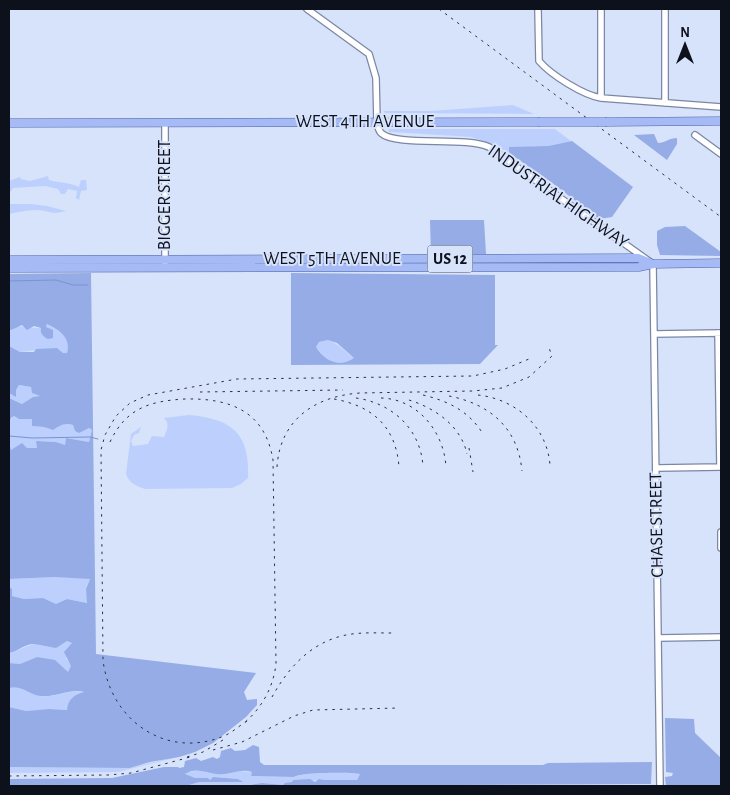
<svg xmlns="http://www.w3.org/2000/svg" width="730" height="795" font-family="'Alegreya Sans',sans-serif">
<rect width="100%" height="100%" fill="#d7e2fb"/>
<path fill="#bdd0fd" d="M513,105L534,114L385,113L383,111H431Z
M389,129H555L571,141L548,146L509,148V153L492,144L471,137L393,132H389Z
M48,176L49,180C59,183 69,182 79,187L81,180H86L87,190L81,191L79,200L76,198L77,191L68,189L65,194H61L58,189L45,186L13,188L9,194V181L20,177L21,179L30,181Z
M9,204H31L47,206L66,211C52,215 49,211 38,210C28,210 18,212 9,214Z
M47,324C60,330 71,338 67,353H63L57,348L20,352L9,346V331H11L14,327C25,325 35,330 46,327Z
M328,340C339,344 345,352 354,358C339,368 325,361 315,348L319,342Z
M19,385L31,387L32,393L41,396L33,397L22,404L9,398V393L16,396V390Z
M189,415C231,419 250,432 248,478L241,484L232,488L145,489C136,486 129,483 126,474L131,434L141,427L139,433L134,435L131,441L133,446L148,444L152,436L164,437C167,430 170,424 164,418Z
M14,416L19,419H32V426L44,427L53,430C59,426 65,422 73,425L75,431L89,428L92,430L89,442L66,438L65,445L56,442L36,441L37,448L11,450C9,440 5,424 14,416Z
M55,577L90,578L86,589L88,603L67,599L56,604L43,598L24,599L12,596V589L9,587V579Z
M67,641L72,643L66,658L72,666L68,672L37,657L20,664L9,663V653C16,652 23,647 31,645C43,642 55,642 67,641Z
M14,686C23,688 34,696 41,696C58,698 69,688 85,693L67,710L49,709L26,711L9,707V688Z
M221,739L190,754L118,772L9,773V767L130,768L195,752Z
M203,770L217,774L238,771L252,772L251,776L294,777C301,772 350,772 360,774L357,780C335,780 315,781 293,780L292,782L283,785L262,783L244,786H206L204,785L186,786L199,782H241L238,779L213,777L210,780L208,778H195L184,775L189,772Z"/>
<path fill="#95ace6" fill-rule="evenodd" d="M654,134L658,143C665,143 669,138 677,138V144L667,160L634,135Z
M572,141L633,187L612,217L599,219L551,182L509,153V147L548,146Z
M430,220H484L486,254L431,255Z
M685,226L721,252V256L660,255L657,245V231L665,227Z
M91,273L96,654L256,673L244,692L247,700L257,699V705L246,717L213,743L195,752L179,757L150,762L130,768L9,767V707L26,711L49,709L67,710C68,699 74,695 84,692C72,688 57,697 42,696C30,696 22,684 9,688V663L20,664L37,657L55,660L68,672L71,666L64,652L72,643L67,641L56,648C49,647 39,644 32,644C23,645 17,652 9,653V587L12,589V596L24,599L43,598L56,604L67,599L87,603L86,589L90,579L55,577L9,579V442L11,450L22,443L27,448H37L36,441L56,442L65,445L66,438L89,442L92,430L89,428L79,433L75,431L73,425C65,422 59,426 53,430L44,427L32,426V419H19L14,416L11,418L9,425V398L22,404L33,397L40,396L32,393L31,387L19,385L16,390V397L9,393V346L20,352H34L36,349L57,348L63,353H67C71,338 60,330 47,324L46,327L53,330V338L48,339C43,336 40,334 41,328L34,326L27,330L22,325L9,331V274Z
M291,273L495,275V345H498L480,364L291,365ZM328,340L337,343L354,358C340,368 324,361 316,347L319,342Z
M665,718L694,719L695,733L721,758V786H666L665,777L672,776L673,773L666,772Z
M253,745L259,747L260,762L264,765H543L548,763L652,762L651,784L244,786L262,783L283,785L285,783L292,782L293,780L310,779L315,782L319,779L323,780H357L360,774C351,772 300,772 294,777L251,776L252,772C240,768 228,776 216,774C205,772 195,767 185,774L195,778H208L210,780L213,777L238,779L243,782H199L186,786H9V779L112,778L164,767H178L179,768L184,767L185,761L196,758L201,761L213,757L217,759L220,757L221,751L231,748L235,751L245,750Z"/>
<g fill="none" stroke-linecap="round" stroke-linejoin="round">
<path stroke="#7c93cb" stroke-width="1" d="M9,281L56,280L73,285H88
M9,436L32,438L90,437L98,439"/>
<defs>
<path id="minor" d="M307,9L369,54L376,78L377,122C378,126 378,130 381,133C396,147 465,136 489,147L653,264L660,786
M538,9L539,61C551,75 583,95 601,98L721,107
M665,9V103
M601,98V9
M695,135L721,154
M165,263V123
M718,333L720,467
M654,334L721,333
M657,468L721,467
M721,532V548
M658,638L721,637"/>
<path id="major" d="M607,122L721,121
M9,123L538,122
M9,260L638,258L653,264
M9,268L639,267L653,264L721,263"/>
</defs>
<use href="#minor" stroke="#7b87a4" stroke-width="8"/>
<use href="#major" stroke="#4962a4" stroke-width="9"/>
<use href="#minor" stroke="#fff" stroke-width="5.5"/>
<use href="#major" stroke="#a6bbf5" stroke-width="8"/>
<path stroke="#2b303d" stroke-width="1" stroke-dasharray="2.5 5" stroke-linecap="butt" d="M439,9L721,217
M200,392L343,390
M423,395C448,401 469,411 483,434
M478,395C515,399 547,426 550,465
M449,396C490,404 518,428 522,471
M356,398C392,403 421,429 423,467
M381,398C418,399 444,432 446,467
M334,399C373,406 396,427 399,467
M409,400C435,408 461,426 467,454
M110,442C126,408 150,401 185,399C230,398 265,411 273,460L276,664C273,689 261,709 242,725
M469,448L473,472
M277,467C280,419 316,396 360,393L473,391L502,388L529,377L552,356L548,345
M272,697C288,668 311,642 346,635C361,632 377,633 392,633
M247,721C239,726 233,732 224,736C166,760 110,720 103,660L101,450L105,435L116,416L130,403L148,395L237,379L473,376L505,369L529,359
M213,750L242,742L294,716L313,710L399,708
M187,757L203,752L223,740
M9,776L108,775L131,773L194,756"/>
<defs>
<path id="major-bridge" d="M538,122H607"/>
</defs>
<use href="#major-bridge" stroke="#4962a4" stroke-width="9" stroke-linecap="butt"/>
<use href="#major-bridge" stroke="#a6bbf5" stroke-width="8"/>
</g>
<g text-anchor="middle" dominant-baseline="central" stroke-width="4" stroke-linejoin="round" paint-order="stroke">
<rect fill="#d7e2fb" stroke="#4a505f" stroke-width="1" x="427.5" y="245.5" width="45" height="27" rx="4"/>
<g font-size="16" font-weight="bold" fill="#0d111c">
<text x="450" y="259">US 12</text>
</g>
<g font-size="18" fill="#0d111c" stroke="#d7e2fb">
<text x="365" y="122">WEST 4TH AVENUE</text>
<text transform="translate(165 195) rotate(-90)">BIGGER STREET</text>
<text transform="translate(558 197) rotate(35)">INDUSTRIAL HIGHWAY</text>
<text x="332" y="259">WEST 5TH AVENUE</text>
<text transform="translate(657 525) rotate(-91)">CHASE STREET</text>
</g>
</g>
<rect width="730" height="795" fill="none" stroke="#0d111c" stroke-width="20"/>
<g transform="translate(685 45)" stroke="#d7e2fb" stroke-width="4" paint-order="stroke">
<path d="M0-4L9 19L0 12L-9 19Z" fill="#0d111c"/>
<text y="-8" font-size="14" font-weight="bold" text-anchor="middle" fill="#0d111c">N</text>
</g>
</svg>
